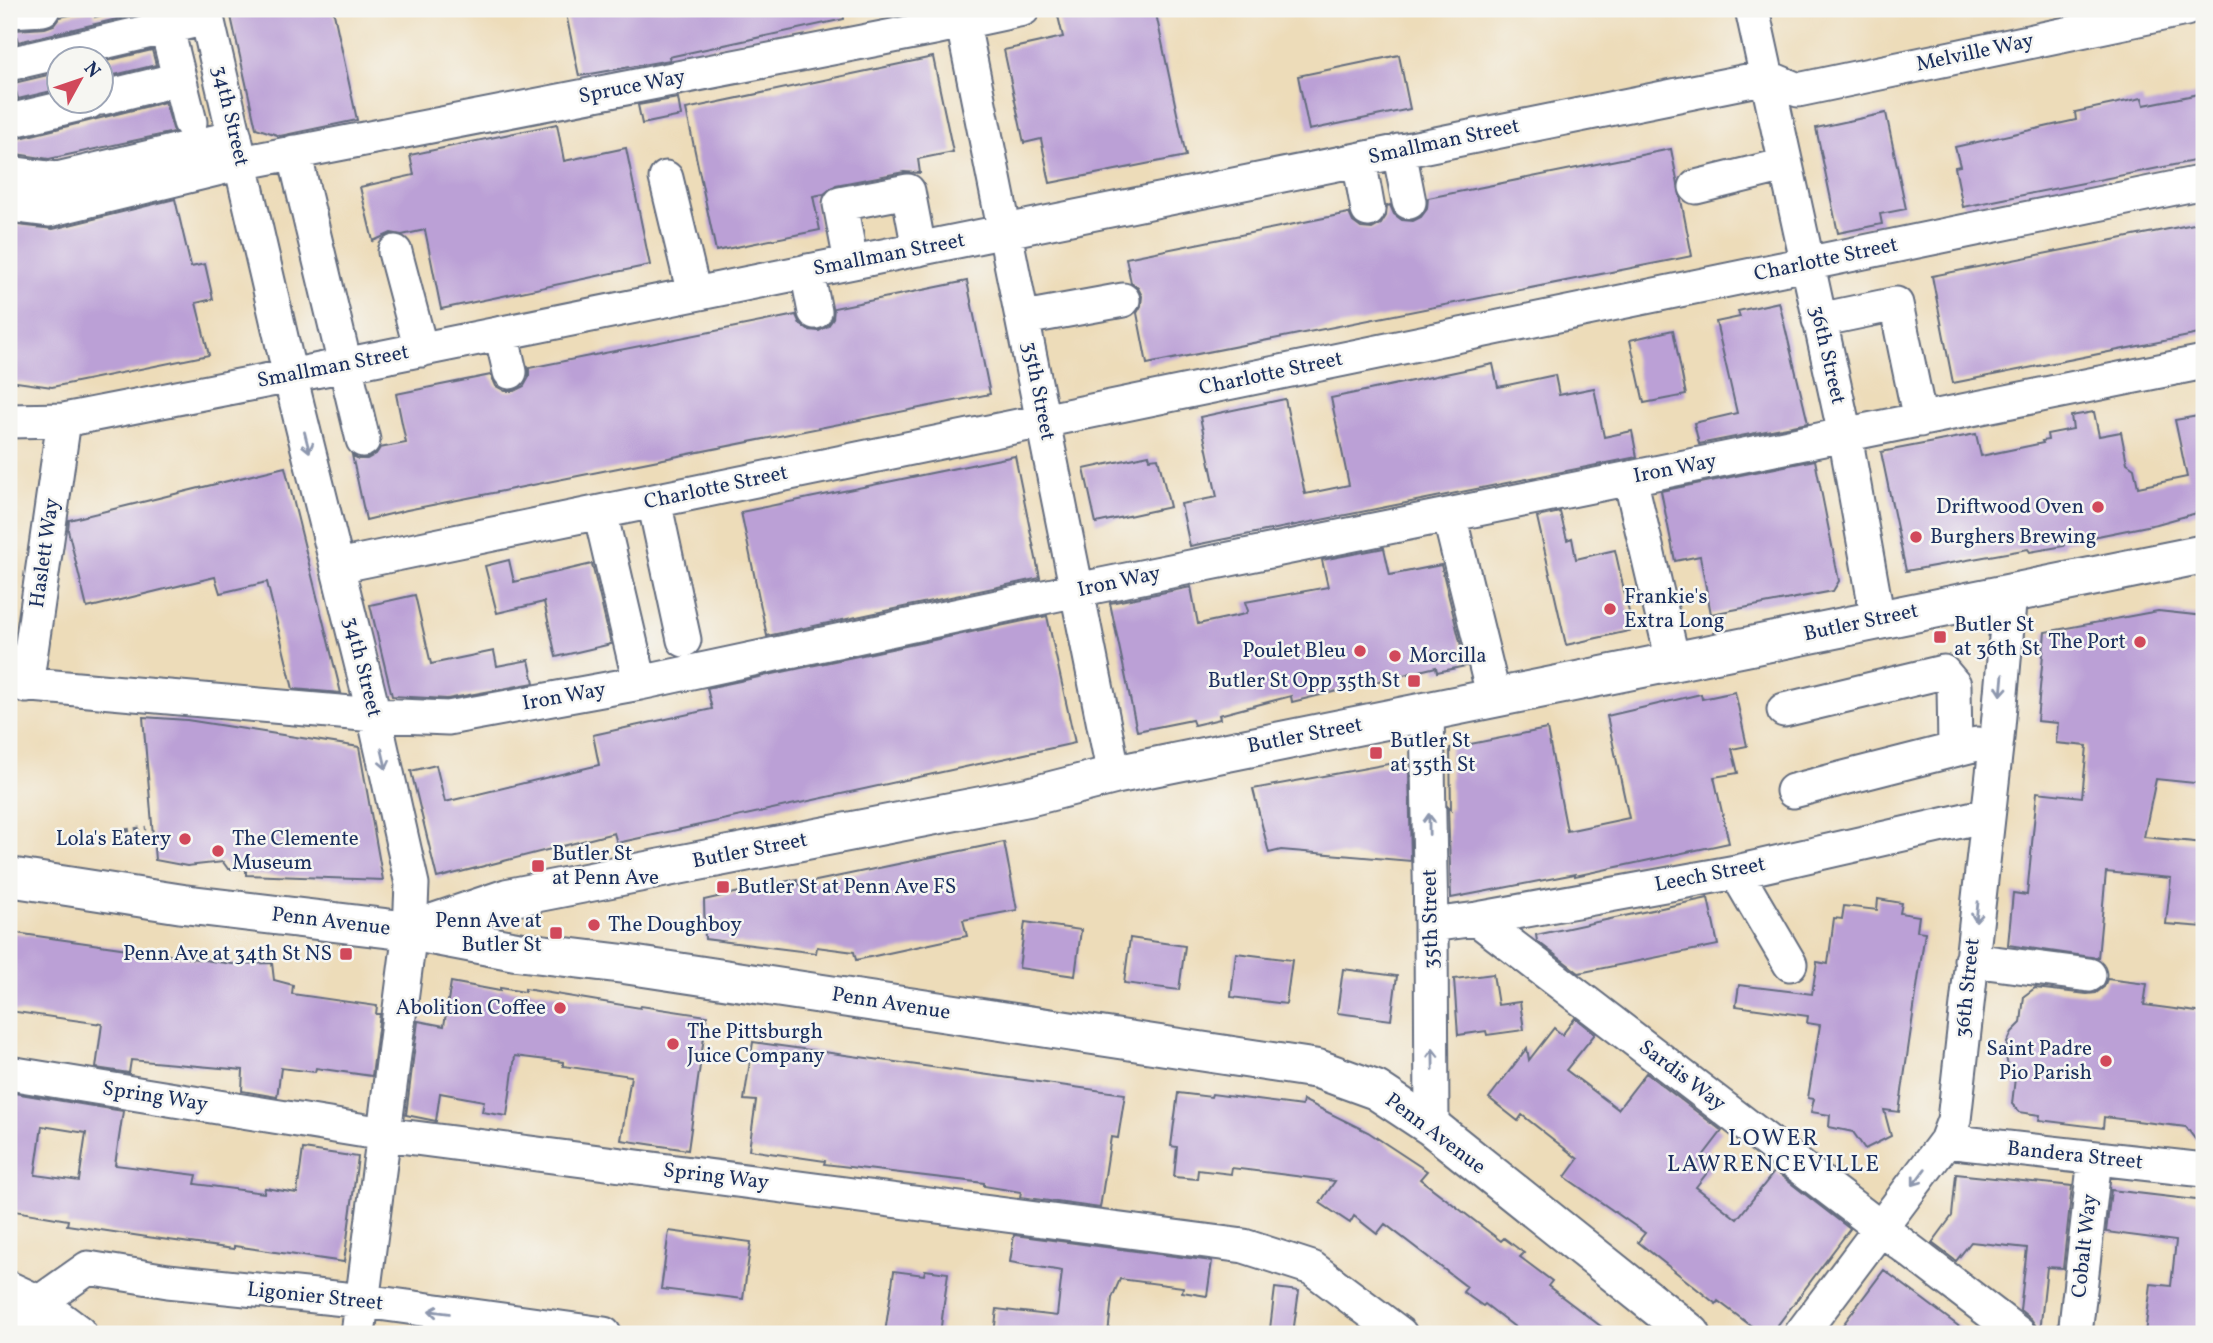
<svg xmlns="http://www.w3.org/2000/svg" width="2213" height="1343" font-family="Vollkorn,serif">
<rect width="100%" height="100%" fill="#f6f6f2"/>
<filter id="ink" filterUnits="userSpaceOnUse"><feTurbulence type="fractalNoise" baseFrequency=".0143" numOctaves="2"/><feDisplacementMap in="SourceGraphic" scale="14" xChannelSelector="R" yChannelSelector="G"/><feConvolveMatrix kernelMatrix="1 2 1 2 8 2 1 2 1" color-interpolation-filters="sRGB"/></filter>
<filter id="wash" filterUnits="userSpaceOnUse"><feTurbulence type="fractalNoise" baseFrequency=".00686" numOctaves="4" result="noise"/><feDisplacementMap in="SourceGraphic" scale="28" xChannelSelector="R" yChannelSelector="G"/><feGaussianBlur stdDeviation="1.57" result="paint"/><feColorMatrix in="noise" values="0 0 0 0 0 0 0 0 0 0 0 0 0 0 0 0 0 1.4 0 .05"/><feComposite in="paint" operator="in"/></filter>
<g filter="url(#wash)">
<rect width="100%" height="100%" fill="#eddcb9"/>
<g id="blocks">
<path fill="#bba0d6" fill-rule="evenodd" d="M248,9H333L357,120L280,136L256,128L230,12Z
M565,9H843L844,19L669,57L670,60L579,76Z
M1093,9H1155L1186,156L1050,183L1041,139L1024,143L1004,50L1063,37L1058,16Z
M94,10L95,17L122,10L124,17L143,13L18,42L15,30L45,28L54,25L60,17Z
M152,50L156,65L102,78V62Z
M1399,55L1410,109L1309,130L1298,76Z
M933,57L953,152L918,159L920,173L904,172L836,185L824,194L813,196L820,230L716,251L686,109Z
M60,72V89L18,99L14,83Z
M2204,93V159L1963,207L1955,167L1960,166L1955,147L2076,120L2075,112L2142,98L2144,105Z
M678,98L681,116L642,124L638,105Z
M165,102L174,132L49,159L16,154L12,140Z
M1886,113L1906,209L1880,214L1882,224L1838,233L1816,128Z
M557,124L564,161L626,148L650,265L441,309L425,230L402,235L391,233L373,241L360,187L414,175L410,155Z
M1671,149L1692,256L1147,364L1137,313L1141,306L1142,296L1138,288L1131,283L1126,258L1349,213L1353,222L1361,228L1372,229L1381,224L1386,216L1387,206L1390,205L1394,214L1402,220L1413,221L1421,217L1427,209L1428,198Z
M175,199L191,267L205,264L213,299L196,303L209,355L52,387L9,381V224L53,229Z
M2204,222V333L1953,383L1932,276Z
M967,281L990,394L407,510L366,520L352,455L358,459H367L376,454L380,448L406,443L396,394L491,375L496,386L505,391H514L524,386L529,377V368L796,315L800,324L808,330L819,331L828,326L833,319L834,308Z
M1779,302L1808,423L1699,444L1694,423L1737,413L1716,322L1740,317L1738,311Z
M1673,330L1686,395L1644,403L1630,340Z
M1493,364L1498,387L1555,375L1559,395L1594,388L1604,437L1632,431L1637,457L1190,546L1181,504L1217,497L1200,417L1285,399L1305,494L1349,485L1331,398Z
M2094,412L2099,436L2121,432L2127,463L2134,468L2138,487L2187,477L2175,420L2204,415V511L2157,524L2063,543L2064,546L2030,552L2028,549L1906,571L1881,452L1976,434L1981,456L2043,443L2042,441L2048,440L2047,434L2073,429L2071,416Z
M1149,455L1150,459L1158,458L1170,507L1096,523L1084,469Z
M1015,456L1040,578L767,636L741,512Z
M1815,460L1839,581L1833,591L1711,614L1700,556L1675,561L1661,491Z
M285,467L341,693L293,689L267,582L220,593L215,577L87,608L68,530L69,520Z
M1560,512L1567,540L1572,538L1576,559L1615,550L1633,630L1566,645L1537,517Z
M1384,548L1390,575L1441,565L1466,666L1437,672L1436,667L1292,702L1291,696L1219,715L1220,719L1194,725L1192,720L1137,731L1110,603L1191,587L1198,624L1245,614L1248,611L1245,602L1328,587L1322,560Z
M509,560L514,582L592,564L611,644L556,657L544,602L497,613L485,566Z
M415,595L431,664L494,651L497,666L529,660L534,683L447,699L392,696L370,605Z
M2158,611L2204,616V784L2156,779L2144,837L2204,843V927L2166,924L2171,878L2106,872L2098,958L2008,945L2013,893L2027,895L2037,792L2082,797L2087,746L2056,743L2058,723L2037,721L2045,632Z
M1047,616L1075,743L617,843L614,833L437,878L411,771L436,765L445,802L599,765L593,735L712,709L707,688Z
M1735,692L1747,746L1732,749L1738,773L1714,777L1729,843L1575,876V874L1451,898L1448,807L1451,810L1450,748L1547,729L1567,831L1629,818L1607,716L1701,694L1702,699Z
M143,717L187,720L359,747L383,880L246,875V869H228L223,862L187,866L155,860Z
M1399,762L1409,771L1411,861L1281,850L1269,853L1253,789Z
M1004,842L1017,910L963,920L967,936L856,960L854,952L817,947L816,953L705,939L704,900L797,879V885Z
M1708,898L1718,945L1579,973L1537,941L1536,935Z
M1878,899L1902,903L1900,913L1919,916L1917,931L1925,932L1899,1112L1884,1110L1891,1136L1865,1149L1853,1132L1829,1127L1830,1115L1811,1112L1814,1099L1808,1098L1820,1025L1807,1023L1808,1016L1736,1006L1739,985L1812,994L1817,962L1828,964L1834,918L1842,919L1844,906L1877,910Z
M1025,922L1081,930L1075,976L1019,968Z
M9,932L232,964L272,963L274,980L293,985L292,994L377,1006L376,1014H380L372,1076L316,1068L315,1072L281,1068L277,1097L242,1091L243,1070L131,1060L129,1073L96,1068L102,1024L9,1011Z
M1130,938L1185,946L1179,990L1124,983Z
M1236,953L1292,960L1286,1004L1231,997Z
M1343,969L1397,976L1391,1020L1337,1013Z
M1493,974L1498,1005L1520,1002L1524,1030L1487,1035L1486,1031L1458,1035L1454,979Z
M2107,979L2147,984L2144,1005L2204,1013V1151L2186,1127L2104,1117L2103,1128L2039,1120L2040,1115L2019,1112L2012,1104L2015,1078L2008,1067L2006,1056L2007,1043L2012,1032L2021,1023L2024,996L2035,988L2087,994L2096,993L2104,987Z
M451,982L500,991V988L525,992V989L640,1008L641,1006L707,1016L688,1150L621,1140L631,1076L563,1066V1062L515,1056L507,1116L482,1112L484,1101L440,1093L436,1121L406,1115L418,1021L444,1026Z
M1575,1018L1595,1034L1566,1070L1618,1109L1646,1073L1722,1131L1699,1161L1710,1169L1696,1187L1737,1219L1775,1171L1850,1229L1771,1334H1762L1718,1301L1716,1304L1638,1242L1645,1233L1565,1177L1578,1159L1522,1115L1518,1121L1489,1098L1527,1048L1529,1060L1554,1028L1562,1035Z
M753,1042L1125,1094L1118,1138L1111,1137L1100,1208L1020,1197L1021,1192L984,1186V1183L824,1164L825,1161L749,1150L756,1101L744,1100Z
M14,1093L123,1111L115,1165L197,1175L195,1184L264,1193L265,1188L297,1193L303,1149L358,1157L344,1262L234,1246V1249L147,1237L67,1225L68,1220L9,1210V1129ZM42,1126L86,1133L79,1181L35,1175Z
M1178,1093L1211,1097L1212,1094L1302,1106L1303,1100L1368,1132L1427,1171L1420,1179L1501,1241L1504,1238L1524,1253L1520,1257L1552,1281L1548,1286L1611,1334H1524L1485,1304L1483,1306L1463,1292L1467,1287L1385,1224L1377,1234L1354,1216L1350,1223L1320,1203L1335,1181L1232,1168L1231,1174L1198,1170L1197,1179L1174,1177L1177,1147L1171,1146Z
M1956,1174L2072,1186L2063,1268L2047,1267L2040,1332L2031,1319L2020,1310L2027,1248L1971,1242L1956,1261L1932,1243L1952,1216Z
M2111,1190L2204,1201V1334H2145L2151,1284L2171,1286L2176,1241L2106,1232Z
M669,1231L751,1242L743,1299L661,1289Z
M1014,1235L1212,1261L1207,1296L1182,1292L1183,1287L1120,1279L1112,1298L1108,1334H994L997,1309L1057,1316L1062,1271L1010,1262Z
M925,1270L948,1273L940,1334L885,1333L894,1271L924,1275Z
M1884,1270L1969,1334H1836Z
M1275,1288L1299,1291L1293,1333L1270,1329Z"/>
</g>
</g>
<g filter="url(#ink)">
<use href="#blocks" fill-opacity="0" stroke="#646c7e" stroke-width="2"/>
<g fill="none" stroke-linecap="round" stroke-linejoin="round">
<defs>
<path id="minor" d="M162,9L190,122
M205,9L290,376L374,715L412,884L410,931L358,1334
M960,9L1114,775
M1752,9L1845,435L1878,620
M9,11L43,9
M9,64L207,18
M1767,77L1798,90L2186,9
M102,98L179,79
M9,121L89,102
M1399,151L1409,202
M294,152L363,440
M1359,160L1368,210
M9,173L57,179L235,137
M666,178L694,294
M1696,187L1785,165
M9,205L49,210L241,163L934,28L1023,9
M395,252L421,350
M851,262L840,204L908,191L919,249
M807,271L815,312
M1024,318L1123,300
M1819,320L1896,304L1920,420
M501,333L510,372
M9,421L64,420L290,376L1767,77
M1630,478L1673,661
M654,501L684,640
M600,512L640,683
M1449,515L1494,698
M338,566L2204,182
M9,683L374,715L448,718L640,683L1077,590L2204,362
M26,686L64,420
M1784,710L1943,672L1954,685L1955,749
M1427,711L1431,925L1432,1127
M1793,791L1977,744
M1736,872L1790,964
M1477,919L2019,1334
M1431,925L1477,919L1736,872L1987,815
M1971,960L2089,975
M9,1073L384,1134L1244,1246L1312,1268L1400,1334
M1946,1141L2204,1170
M18,1334L37,1304L88,1268L168,1281L364,1301L604,1334
M1801,1334L1946,1141L1954,1120L1997,738L2010,593
M2075,1334L2095,1158"/>
<path id="major" d="M9,877L183,904L410,931L516,951L624,964L1318,1069L1376,1090L1432,1127L1691,1334
M410,931L508,898L1028,797L1114,775L2204,554
M9,1291L37,1304L77,1334"/>
</defs>
<use href="#minor" stroke="#646c7e" stroke-width="37"/>
<use href="#major" stroke="#646c7e" stroke-width="42"/>
<path stroke="#646c7e" stroke-width="4.5" stroke-dasharray="5 5" stroke-linecap="butt" d="M115,832L146,828
M617,929V910
M259,1334L260,1324"/>
<use href="#minor" stroke="#fff" stroke-width="33"/>
<use href="#major" stroke="#fff" stroke-width="38"/>
</g>
<defs><path id="oneway-shaft" d="M-6 0H5M1.5-3L5.5 0L1.5 3" fill="none" stroke-width="1.6" stroke-linecap="round" stroke-linejoin="round" transform="scale(1.75)"/></defs>
<g stroke="#8d97ae">
<use href="#oneway-shaft" transform="translate(307 442) rotate(76)"/>
<use href="#oneway-shaft" transform="translate(2002 685) rotate(95)"/>
<use href="#oneway-shaft" transform="translate(384 759) rotate(77)"/>
<use href="#oneway-shaft" transform="translate(1429 824) rotate(-91)"/>
<use href="#oneway-shaft" transform="translate(1977 912) rotate(96)"/>
<use href="#oneway-shaft" transform="translate(1433 1059) rotate(-91)"/>
<use href="#oneway-shaft" transform="translate(1919 1177) rotate(127)"/>
<use href="#oneway-shaft" transform="translate(439 1312) rotate(-172)"/>
</g>
</g>
<g fill="#d1495b" stroke="#f6f6f2" stroke-width="2.5">
<circle cx="2098" cy="507" r="7"/>
<circle cx="1916" cy="537" r="7"/>
<circle cx="1610" cy="609" r="7"/>
<rect x="1933" y="630" width="14" height="14" rx="3.5"/>
<circle cx="2140" cy="642" r="7"/>
<circle cx="1360" cy="651" r="7"/>
<circle cx="1395" cy="656" r="7"/>
<rect x="1407" y="674" width="14" height="14" rx="3.5"/>
<rect x="1369" y="746" width="14" height="14" rx="3.5"/>
<circle cx="185" cy="839" r="7"/>
<circle cx="218" cy="851" r="7"/>
<rect x="531" y="859" width="14" height="14" rx="3.5"/>
<rect x="716" y="880" width="14" height="14" rx="3.5"/>
<circle cx="594" cy="925" r="7"/>
<rect x="549" y="926" width="14" height="14" rx="3.5"/>
<rect x="339" y="947" width="14" height="14" rx="3.5"/>
<circle cx="560" cy="1008" r="7"/>
<circle cx="673" cy="1044" r="7"/>
<circle cx="2106" cy="1061" r="7"/>
</g>
<g text-anchor="middle" dominant-baseline="central" stroke-width="5" stroke-linejoin="round" paint-order="stroke">
<g font-size="21" fill="#1b2f5e" stroke="#f6f6f2">
<text transform="translate(1975 53) rotate(-12)">Melville Way</text>
<text transform="translate(632 87) rotate(-11)">Spruce Way</text>
<text transform="translate(230 116) rotate(77)">34th Street</text>
<text transform="translate(1444 142) rotate(-12)">Smallman Street</text>
<text transform="translate(889 255) rotate(-11)">Smallman Street</text>
<text transform="translate(1826 260) rotate(-12)">Charlotte Street</text>
<text transform="translate(1827 355) rotate(77)">36th Street</text>
<text transform="translate(333 367) rotate(-11)">Smallman Street</text>
<text transform="translate(1271 374) rotate(-12)">Charlotte Street</text>
<text transform="translate(1038 391) rotate(79)">35th Street</text>
<text transform="translate(1675 469) rotate(-11)">Iron Way</text>
<text transform="translate(716 488) rotate(-12)">Charlotte Street</text>
<text transform="translate(45 553) rotate(-82)">Haslett Way</text>
<text transform="translate(1119 582) rotate(-12)">Iron Way</text>
<text transform="translate(1861 623) rotate(-12)">Butler Street</text>
<text transform="translate(362 667) rotate(76)">34th Street</text>
<text transform="translate(564 697) rotate(-10)">Iron Way</text>
<text transform="translate(1305 736) rotate(-11)">Butler Street</text>
<text transform="translate(750 851) rotate(-11)">Butler Street</text>
<text transform="translate(1710 875) rotate(-11)">Leech Street</text>
<text transform="translate(1431 919) rotate(-91)">35th Street</text>
<text transform="translate(331 922) rotate(7)">Penn Avenue</text>
<text transform="translate(1968 988) rotate(-84)">36th Street</text>
<text transform="translate(891 1004) rotate(9)">Penn Avenue</text>
<text transform="translate(1682 1076) rotate(37)">Sardis Way</text>
<text transform="translate(155 1097) rotate(9)">Spring Way</text>
<text transform="translate(1435 1134) rotate(37)">Penn Avenue</text>
<text transform="translate(2075 1156) rotate(6)">Bandera Street</text>
<text transform="translate(716 1177) rotate(7)">Spring Way</text>
<text transform="translate(2085 1246) rotate(-84)">Cobalt Way</text>
<text transform="translate(315 1297) rotate(6)">Ligonier Street</text>
</g>
<g font-size="21" fill="#1b2f5e" stroke="#f6f6f2" text-anchor="start">
<text x="2084" y="507" text-anchor="end">Driftwood Oven</text>
<text x="1930" y="537">Burghers Brewing</text>
<text x="1624" y="597">Frankie's<tspan x="1624" dy="24">Extra Long</tspan></text>
<text x="1954" y="625">Butler St<tspan x="1954" dy="24">at 36th St</tspan></text>
<text x="2126" y="642" text-anchor="end">The Port</text>
<text x="1346" y="651" text-anchor="end">Poulet Bleu</text>
<text x="1409" y="656">Morcilla</text>
<text x="1400" y="681" text-anchor="end">Butler St Opp 35th St</text>
<text x="1390" y="741">Butler St<tspan x="1390" dy="24">at 35th St</tspan></text>
<text x="171" y="839" text-anchor="end">Lola's Eatery</text>
<text x="232" y="839">The Clemente<tspan x="232" dy="24">Museum</tspan></text>
<text x="552" y="854">Butler St<tspan x="552" dy="24">at Penn Ave</tspan></text>
<text x="737" y="887">Butler St at Penn Ave FS</text>
<text x="542" y="921" text-anchor="end">Penn Ave at<tspan x="542" dy="24">Butler St</tspan></text>
<text x="608" y="925">The Doughboy</text>
<text x="332" y="954" text-anchor="end">Penn Ave at 34th St NS</text>
<text x="546" y="1008" text-anchor="end">Abolition Coffee</text>
<text x="687" y="1032">The Pittsburgh<tspan x="687" dy="24">Juice Company</tspan></text>
<text x="2092" y="1049" text-anchor="end">Saint Padre<tspan x="2092" dy="24">Pio Parish</tspan></text>
</g>
<g font-size="23" letter-spacing="2" fill="#1b2f5e" stroke="#f6f6f2">
<text x="1774" y="1139">LOWER<tspan x="1774" dy="26">LAWRENCEVILLE</tspan></text>
</g>
</g>
<rect width="2213" height="1343" fill="none" stroke="#f6f6f2" stroke-width="35"/>
<g transform="translate(80 80) rotate(50)"><circle r="33" fill="#f6f6f2" stroke="#9ea6b7" stroke-width="2"/>
<path d="M0-5L12 26L0 18L-12 26Z" fill="#d1495b"/>
<text y="-10" font-size="19" font-weight="bold" text-anchor="middle" fill="#1b2f5e">N</text>
</g>
</svg>
